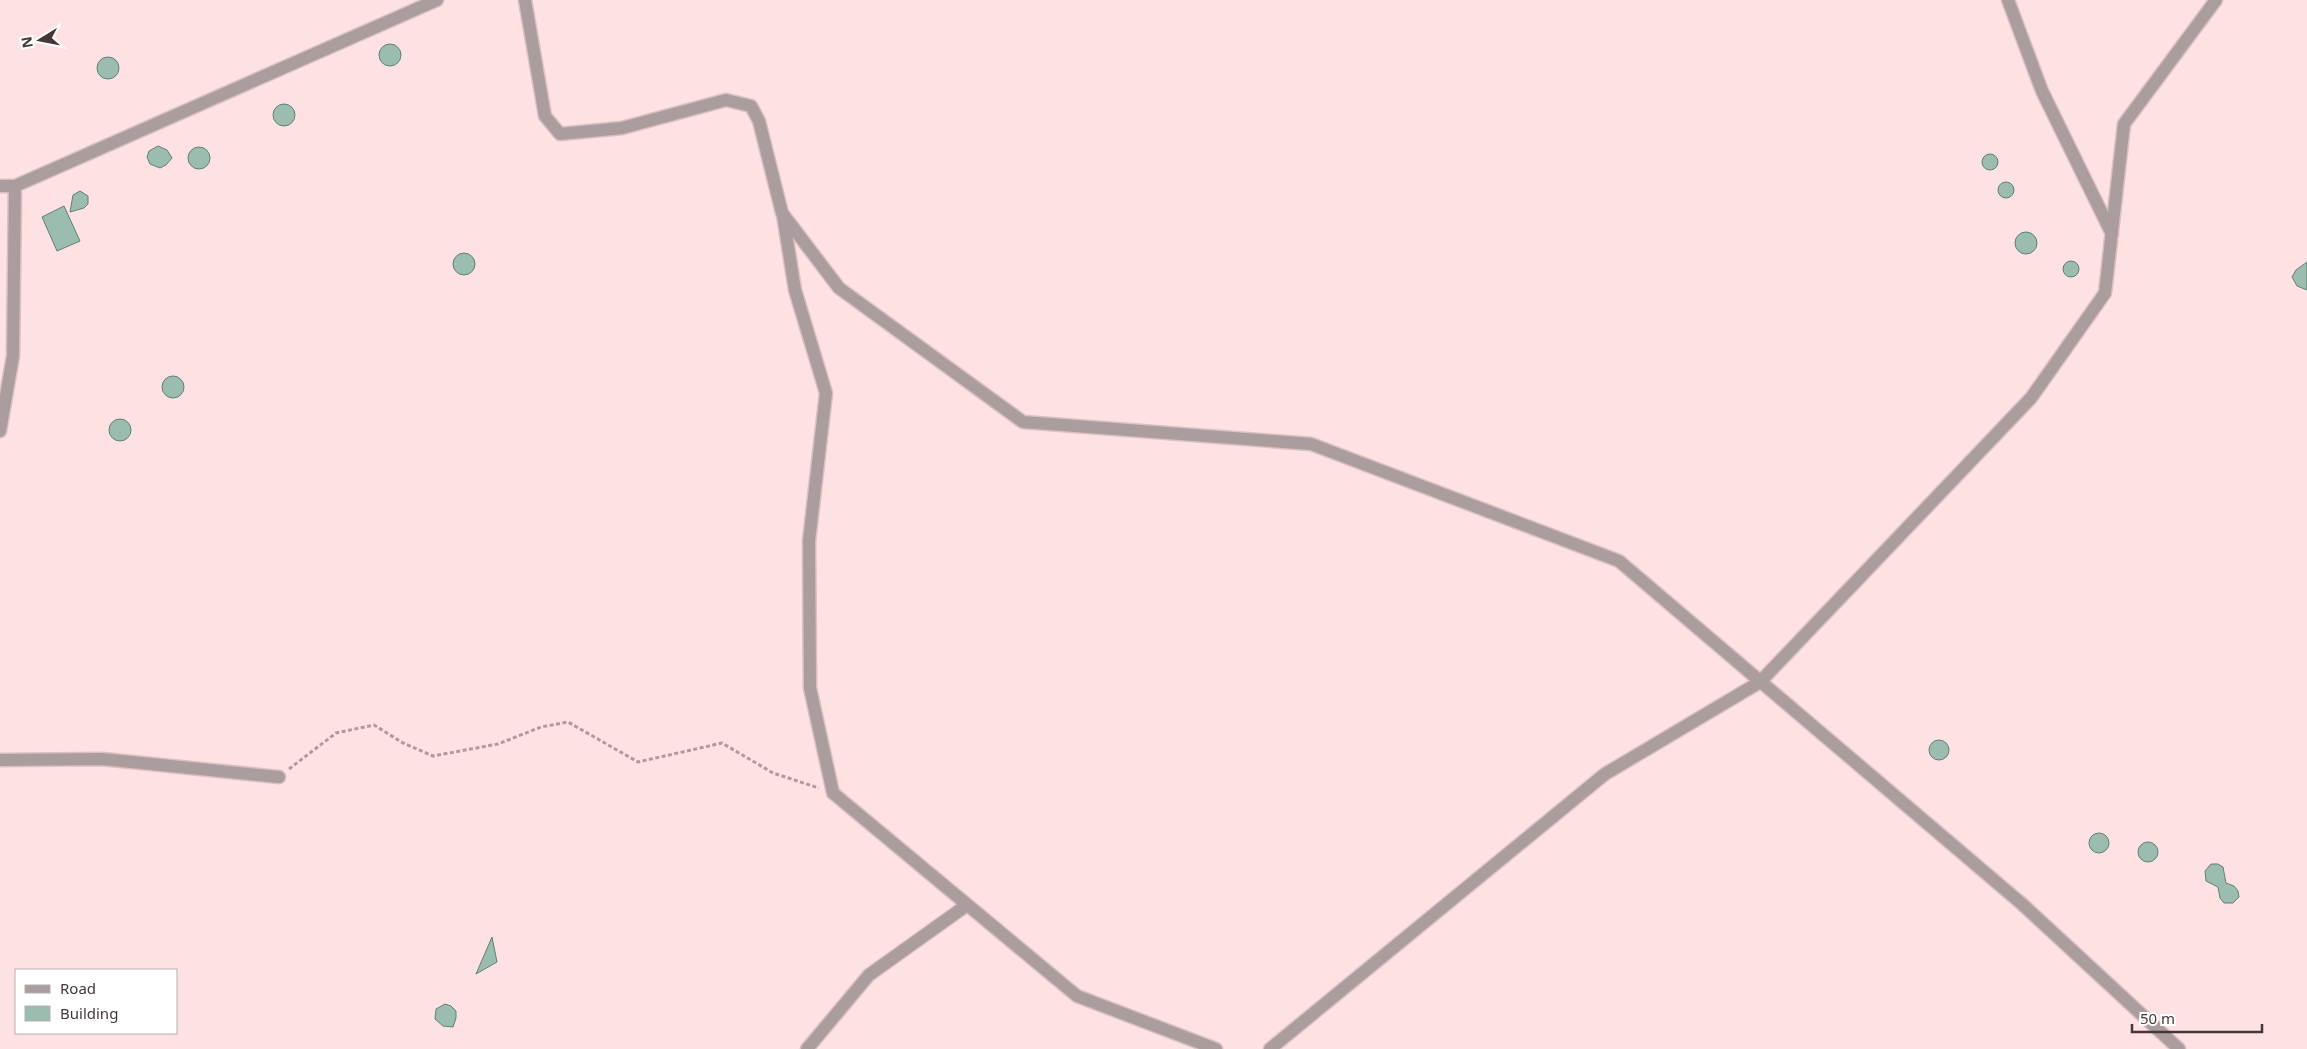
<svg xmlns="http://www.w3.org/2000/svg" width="2307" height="1049" font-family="'Noto Sans',sans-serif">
<rect width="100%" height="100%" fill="#fee2e3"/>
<path fill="#9bbdb0" stroke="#617f74" d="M379 55a11 11 0 1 1 22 0a11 11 0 1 1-22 0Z
M97 68a11 11 0 1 1 22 0a11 11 0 1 1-22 0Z
M273 115a11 11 0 1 1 22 0a11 11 0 1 1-22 0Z
M158,146L167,150L172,158L166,165L160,168L150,164L147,157L149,151Z
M188 158a11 11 0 1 1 22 0a11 11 0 1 1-22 0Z
M1982 162a8 8 0 1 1 16 0a8 8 0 1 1-16 0Z
M1998 190a8 8 0 1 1 16 0a8 8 0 1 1-16 0Z
M80,191L88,196V204L84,208L70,212L73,195Z
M64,206L80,241L57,251L42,217Z
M2015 243a11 11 0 1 1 22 0a11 11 0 1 1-22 0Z
M453 264a11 11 0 1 1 22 0a11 11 0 1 1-22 0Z
M2063 269a8 8 0 1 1 16 0a8 8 0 1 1-16 0Z
M2307,262V290L2297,286L2292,277L2296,270Z
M162 387a11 11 0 1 1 22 0a11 11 0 1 1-22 0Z
M109 430a11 11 0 1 1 22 0a11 11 0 1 1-22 0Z
M1929 750a10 10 0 1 1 20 0a10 10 0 1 1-20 0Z
M2089 843a10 10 0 1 1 20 0a10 10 0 1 1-20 0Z
M2138 852a10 10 0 1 1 20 0a10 10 0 1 1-20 0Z
M2211,864H2218L2223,867L2226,883L2234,886L2238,891L2239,897L2233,903H2224L2220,898L2218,887L2206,881L2205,871Z
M492,937L497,962L476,974Z
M445,1004L451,1006L456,1011V1018L453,1027L443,1026L435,1019L436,1009Z"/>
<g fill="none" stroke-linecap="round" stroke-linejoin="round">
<defs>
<path id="minor" d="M525,0L545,116L560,134L622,128L726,100L751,106L759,121L782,213L839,288L1023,422L1311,444L1619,561L2022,904L2179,1049
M2008,0L2042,91L2112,234
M0,186H15L437,0
M783,215L795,290L826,393L809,541L810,688L833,793L1077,996L1216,1049
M0,431L13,356L15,186
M0,760L102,759L279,777
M807,1049L869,975L967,905
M1270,1049L1605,774L1760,682L2031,398L2105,293L2124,124L2216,0"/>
</defs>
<use href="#minor" stroke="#d9c0c1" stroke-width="15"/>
<path stroke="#b09a9b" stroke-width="3" stroke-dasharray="4 2.5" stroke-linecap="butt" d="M289,769L336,733L374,725L403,743L433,756L498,744L541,727L568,722L638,762L722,743L773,773L819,788"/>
<use href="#minor" stroke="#ab9c9d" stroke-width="12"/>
</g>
<rect x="15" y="969" width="162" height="65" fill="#ffffff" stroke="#b5afaf"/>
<rect x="25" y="985" width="25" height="8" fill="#ab9c9d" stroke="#b5afaf"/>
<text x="60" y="994" font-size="15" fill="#453738">Road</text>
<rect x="25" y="1006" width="25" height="15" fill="#9bbdb0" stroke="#b5afaf"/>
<text x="60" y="1019" font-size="15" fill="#453738">Building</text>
<g transform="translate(40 40) rotate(260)" stroke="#ffffff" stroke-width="4" paint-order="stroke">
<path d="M0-4L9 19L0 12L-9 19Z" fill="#453738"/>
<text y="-8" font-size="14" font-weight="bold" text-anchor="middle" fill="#453738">N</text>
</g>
<path d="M2132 1024v8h130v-8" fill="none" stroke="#453738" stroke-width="2.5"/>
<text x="2140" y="1024" font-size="15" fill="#453738" stroke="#ffffff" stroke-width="4" paint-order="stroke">50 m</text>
</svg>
